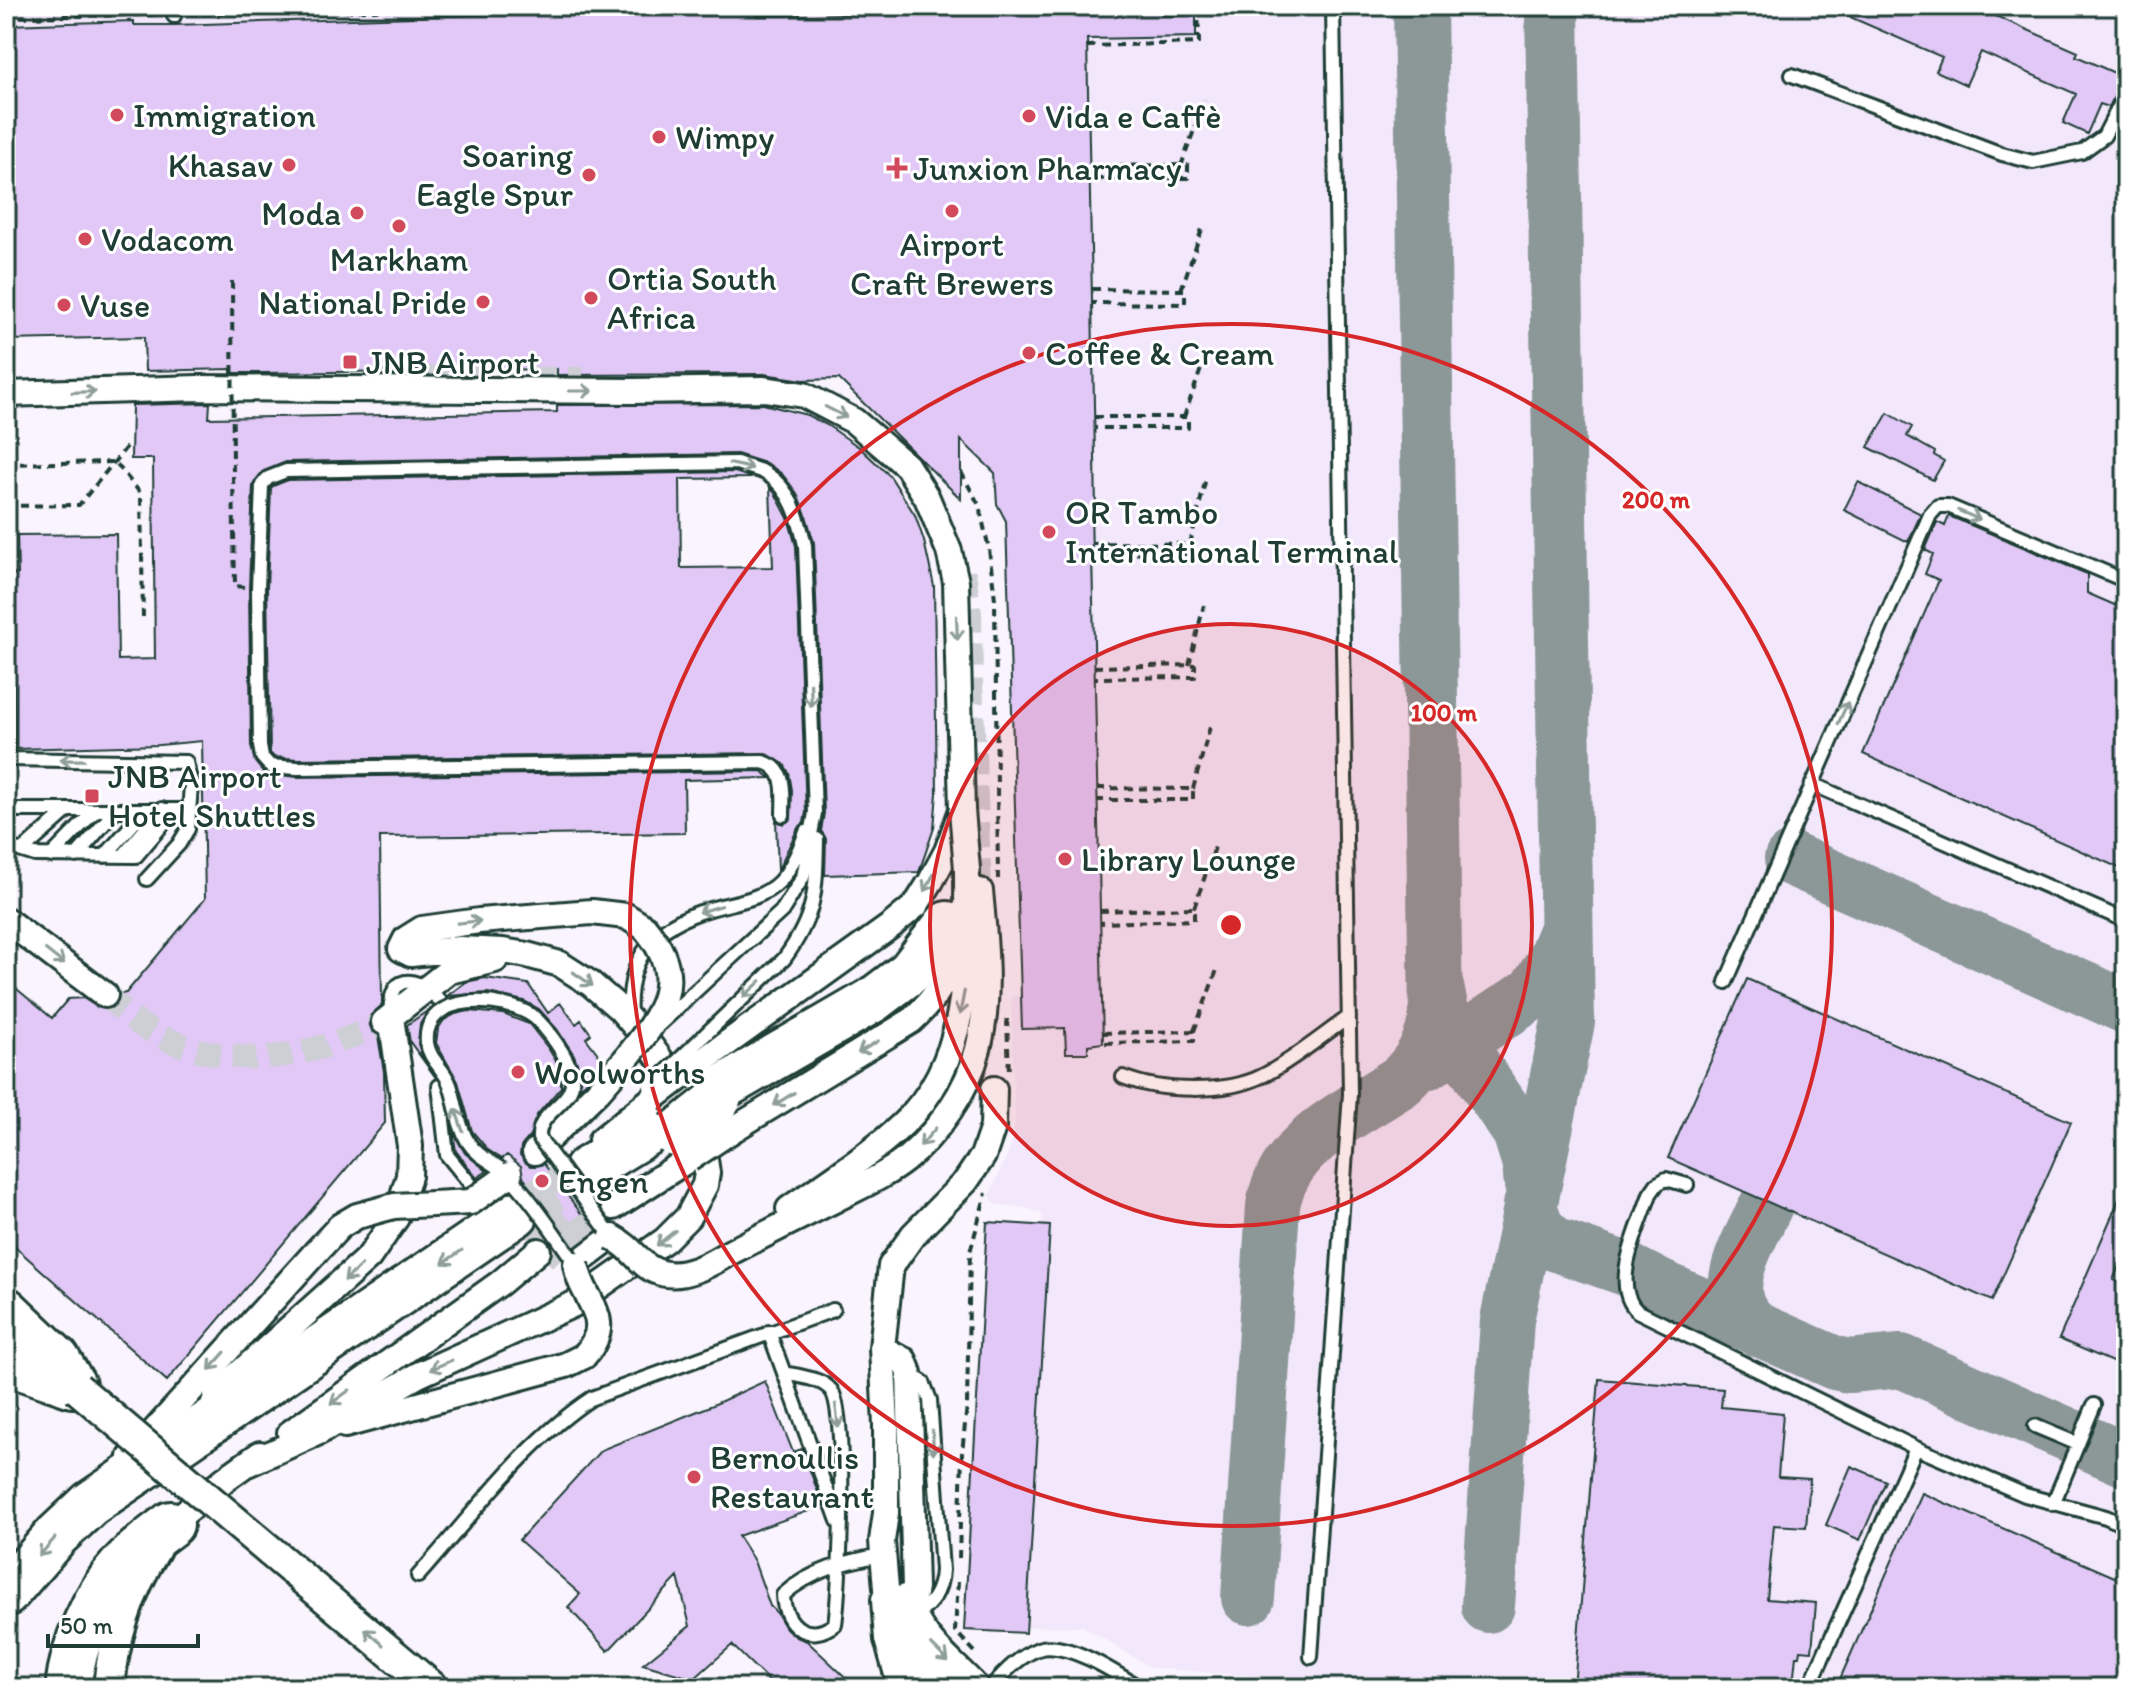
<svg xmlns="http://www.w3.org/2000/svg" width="2132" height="1694" font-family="Itim,sans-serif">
<rect width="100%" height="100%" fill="#f9f4fd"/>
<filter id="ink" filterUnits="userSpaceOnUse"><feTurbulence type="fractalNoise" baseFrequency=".0125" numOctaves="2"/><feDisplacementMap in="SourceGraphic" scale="16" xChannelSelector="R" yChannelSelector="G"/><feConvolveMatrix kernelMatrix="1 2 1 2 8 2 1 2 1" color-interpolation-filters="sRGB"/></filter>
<g filter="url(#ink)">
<path fill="#f2e7fb" d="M6,6H2126V1688H1358L1360,1682H1347L1340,1688H1323L1320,1681L1152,1668L1083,1626L1027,1627L1026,1633L964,1630L987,1222L1043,1225L1042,1213L1026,1208L995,1204L990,1195L1012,1144L1015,1123L1011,996H1021L1006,521L997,504L995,473L961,441V499L838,379L557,383L556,369L231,374V338H226L227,369L145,371L144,337L6,340Z"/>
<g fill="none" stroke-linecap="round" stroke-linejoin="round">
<path stroke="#8c9898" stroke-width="54" d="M1791,859L2126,1007
M1437,987L1442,1011L1453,1035L1519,1132L1529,1164L1531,1185
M1429,1062L1534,992L1552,963L1565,931
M1530,1205L1537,1228L1554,1244L1626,1269L1659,1286L1835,1363L1849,1366L1901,1361L2126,1460
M1758,1330C1710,1296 1750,1242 1768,1201
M1248,1598L1273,1206C1283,1142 1352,1114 1401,1081C1421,1063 1432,1042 1436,1015L1420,6
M1488,1606L1507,1320L1568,1022L1552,6"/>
</g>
<path fill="#e1c8f7" stroke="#1f3d34" stroke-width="2" d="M1825,6H1973L2078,52L2076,56L2126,78V82L2118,89L2109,107L2100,104L2087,134L2063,123L2076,94L1981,52L1966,85L1936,71L1942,57Z
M1161,7L1162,16L1196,15V37L1087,39L1096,510H1091L1103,1043L1088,1045V1053H1066L1065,1028L1022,1029L1006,521L997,504L995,473L961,440V499L839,379L803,380L764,374L557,375V369L265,373H231V369L145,371L144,337L6,340V25L134,21V25H174L650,9V14L757,11V16Z
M210,403L209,418L557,412V405L763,404L807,415L827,425L859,447L890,476L915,515L924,541L934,586L937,793L934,828L919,872L825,875L826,839L821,831L824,813L814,543L805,512L796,492L782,474L768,464L737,454L286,462L262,472L253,485L249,588L251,746L255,762L264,773L297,777L761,771L771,778L684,780L685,833L380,837L382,999V1005L370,1016L369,1023L372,1031L378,1036L384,1072L385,1123L167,1381L6,1239V980L52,1018L68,999L83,998L97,1007L110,1009L117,1003L120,994L126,993L205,899L202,741L159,745L15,749L14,682H6V575L18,574L17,535L116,534L118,660L155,659L153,459H131L132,405Z
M1888,413L1912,427L1907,436L1935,452L1934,455L1944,461L1933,480L1868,447Z
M735,472L752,478L680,479L681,568L773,567L770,488L775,493L788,518L796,546L806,812L804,823L798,828L778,870L776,821L784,824L791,819L792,790L789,773L784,764L764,753L297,759L274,757L270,753L267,588L271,488L273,486L288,480Z
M1858,482L1921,514L1908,542L1844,510Z
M1949,516L2087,574V593L2126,610V871L1863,754L1939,580L1925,574L1933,554L1925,550L1937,522L1945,526Z
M485,978L528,984L548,1013L560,1003L576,1024L581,1020L591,1034L586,1038L604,1062L580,1088V1071L574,1055L557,1029L539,1009L524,1001L488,993L447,996L466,982Z
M1747,979L2071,1122L1992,1301L1668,1158Z
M430,1009L420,1024L418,1044L423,1059L436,1078L410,1042L407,1025Z
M469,1011L503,1014L529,1024L548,1048L561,1069V1087L537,1115L530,1136L521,1147L520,1155L530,1166L544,1164L592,1228L572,1243L523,1177L521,1166L507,1155L502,1159L488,1150L472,1131L458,1082L436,1043L438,1029L444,1020L455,1014Z
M453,1132L465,1153L487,1171L477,1178L456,1151Z
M2126,1183V1249L2113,1280L2126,1286V1368L2059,1339Z
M987,1222L1050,1226L1026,1633L964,1630Z
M1599,1379L1723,1389L1721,1407L1783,1413L1778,1477L1810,1479L1806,1527L1774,1525L1767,1599L1816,1603L1812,1651L1800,1650L1799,1656H1796L1793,1685L1763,1682L1762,1688H1574Z
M765,1381L793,1452L802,1449L823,1506L738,1536L754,1561L770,1606L777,1613L786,1628L796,1637L807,1641L857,1688H776L732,1645L694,1679L643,1664L690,1626L678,1577L608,1651L568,1607L580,1594L519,1540L601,1450L713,1405Z
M1851,1466L1886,1481L1860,1540L1826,1525Z
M1922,1493L2126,1582V1688H1836Z"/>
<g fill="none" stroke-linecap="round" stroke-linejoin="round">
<path stroke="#cdcfd5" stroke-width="24" stroke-dasharray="24 12" stroke-linecap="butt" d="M424,378L583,379
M964,572L970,614L971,683L980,891
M105,995C120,1007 136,1024 154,1033C233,1073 308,1060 384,1022
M516,1214L579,1159
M545,1252L614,1207"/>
<path stroke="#cdcfd5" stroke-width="44" stroke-dasharray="44 22" stroke-linecap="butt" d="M516,1214L586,1170
M538,1251L603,1193"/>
<defs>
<path id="service" d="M173,6L174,16
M1792,75L2002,154L2033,162L2082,152L2104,136L2126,93
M6,759L186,762L191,784L188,829L179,844L147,879
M1812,784L2126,921
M6,810H179
M6,846L35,855L136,856L175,810
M22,851L68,810
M51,856L96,810
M76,856L116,810
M105,856L145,810
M123,856L162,809
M719,969L782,911L803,877L815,813L805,545C799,519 791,489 767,474C759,469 746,467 737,463L286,471L268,478L262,485L258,588L260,746L262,757L270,766L297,768L762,762C788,767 783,795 783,815
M1726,982L1930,515L1938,506H1948L2126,581
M391,1017C387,973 415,973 440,1001
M630,1017C626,957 654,925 710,909C734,902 761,900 779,882C791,870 800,848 806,832
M685,1054L784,959C816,915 816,891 817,839
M1123,1077C1160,1092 1226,1094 1262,1076C1288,1064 1324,1034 1349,1017
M439,1086L447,1155L481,1197
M1687,1185L1666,1179L1657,1184L1650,1194C1640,1226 1609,1284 1637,1311L1916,1448L2025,1495L2106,1517L2126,1526
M769,1332L838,1521
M784,1373C798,1376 821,1378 831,1390C848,1410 840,1590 835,1624C809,1644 784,1626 783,1595C809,1571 848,1561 882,1555
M909,1373L923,1382L930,1400L942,1570C941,1593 931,1604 914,1618
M2035,1426L2078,1444
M2053,1504L2094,1405
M418,1576C471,1517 526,1441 592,1398L833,1310
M1311,1657L1350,1094L1333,6
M990,1688C1004,1673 1018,1657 1038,1649C1065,1639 1118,1674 1140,1688
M1809,1688L1916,1448"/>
<path id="minor" d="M6,394L198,388L633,391L764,389L804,395L854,421L907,466L927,498L949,551L956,582L962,810L947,851L931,881L916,905L892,925L694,1067
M6,920L105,995
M384,1022L449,971L495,960
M734,1129L911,1021C939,995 950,977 957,939
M601,1140L652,1099
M535,1152L598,1091L625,1060
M614,1207L689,1159
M789,1209C827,1182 869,1156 903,1124C973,1058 967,957 967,869
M727,1254C763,1235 800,1217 836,1199C859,1187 885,1176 905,1160C938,1133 968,1090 978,1049C991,997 985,944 980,891
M576,1264L612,1237
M882,1348L904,1360L909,1373L915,1587L911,1612
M211,1411L216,1397L232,1380L369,1257L396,1218L409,1176L410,1146L391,1018
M345,1425L566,1365L584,1356
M290,1433L500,1283L538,1251
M131,1457L315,1253
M247,1464L319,1432L418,1375L574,1304L665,1240L688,1217L705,1185L707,1173L702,1139L691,1106L677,1082L640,1032L620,1009L591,984L560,964L527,955L503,951L460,949L411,954L401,949L406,939L422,929L479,921L592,912L626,916L645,928
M171,1524L225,1479L260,1454
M905,1597C923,1642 946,1655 977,1688
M946,1688L920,1663L908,1646L887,1600L882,1541L886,1513V1425L882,1348L891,1266L913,1235L966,1181L983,1156L993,1127L994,1089"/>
<path id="tertiary" d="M270,1551L433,1688
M887,1600L890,1639L904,1688
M109,1688C113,1637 128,1593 155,1549"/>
<path id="motorway" d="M713,1093L873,1000L910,972L947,924
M586,1170L666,1121
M6,1310L57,1359L73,1385
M6,1362L73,1385
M6,1594L56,1536L90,1504L516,1214
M68,1688C73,1645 93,1597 123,1564C137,1549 154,1537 171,1524"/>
</defs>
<use href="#service" stroke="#1f3d34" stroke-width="18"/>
<use href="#minor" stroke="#1f3d34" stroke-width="30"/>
<use href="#tertiary" stroke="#1f3d34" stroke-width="36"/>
<use href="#motorway" stroke="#1f3d34" stroke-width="50"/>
<path stroke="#1f3d34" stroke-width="4" stroke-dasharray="8 6" stroke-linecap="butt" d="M335,6V11L502,6
M743,6V12
M1148,6V8
M945,12V6
M540,13V6
M6,17L128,15L129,21
M1181,166L1205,100
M1181,290L1203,226
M1184,417L1207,352
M6,464L115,462L141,494L143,617
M961,472L979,505L989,549L995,599L998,879
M233,476L235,586L244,587
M6,506L79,505L128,445
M1190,544L1206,478
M1189,665L1204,605
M1193,789L1210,727
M1194,908L1215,847
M1007,1019L1009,1074
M1194,1031L1217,970
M959,1558L962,1453L967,1405L970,1252L986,1193
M958,1582L955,1631L976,1653"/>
<use href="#service" stroke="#fff" stroke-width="12"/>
<use href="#minor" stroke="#fff" stroke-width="24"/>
<use href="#tertiary" stroke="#fff" stroke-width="30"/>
<use href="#motorway" stroke="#fff" stroke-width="44"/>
<defs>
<path id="service-bridge" d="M660,1024L719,969
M650,1087L685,1054
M576,1264C556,1237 533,1200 510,1177C497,1163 479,1159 468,1142C457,1124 457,1105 450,1085C445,1069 429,1060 427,1043C422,990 506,996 534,1017C546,1027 568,1057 571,1072C580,1103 537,1109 539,1138L612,1237"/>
<path id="minor-bridge" d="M962,810L967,869
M625,1060C661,1015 689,980 645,928
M652,1099L694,1067
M689,1159L734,1129
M612,1237C625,1244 631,1251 641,1261C667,1287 701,1270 727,1254
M315,1253L340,1226L357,1216L394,1206L471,1202L509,1175
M576,1264C581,1301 618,1318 584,1356"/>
<path id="tertiary-bridge" d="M77,1388L270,1551"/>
<path id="motorway-bridge" d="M675,1134L718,1100"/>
</defs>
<use href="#service-bridge" stroke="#1f3d34" stroke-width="18" stroke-linecap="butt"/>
<use href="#minor-bridge" stroke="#1f3d34" stroke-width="30" stroke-linecap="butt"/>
<use href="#tertiary-bridge" stroke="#1f3d34" stroke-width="36" stroke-linecap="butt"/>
<use href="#motorway-bridge" stroke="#1f3d34" stroke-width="50" stroke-linecap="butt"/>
<path stroke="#1f3d34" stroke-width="4" stroke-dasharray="8 6" stroke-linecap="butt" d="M128,6V15L335,11L334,19
M1087,46L1199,43L1198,6
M1089,166L1188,165V178L1089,179
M232,281L233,476
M1092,289L1185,290V304L1092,303
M1094,417H1188V428H1094
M1092,543L1190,544V554L1092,553
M1094,667L1195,665V677L1095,678
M1097,788L1193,789V800H1097
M1100,911L1194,908V920L1100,923
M1103,1033L1194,1031V1041L1103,1043"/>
<use href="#service-bridge" stroke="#fff" stroke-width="12"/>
<use href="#minor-bridge" stroke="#fff" stroke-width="24"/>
<use href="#tertiary-bridge" stroke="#fff" stroke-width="30"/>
<use href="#motorway-bridge" stroke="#fff" stroke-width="44"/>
</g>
<defs><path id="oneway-shaft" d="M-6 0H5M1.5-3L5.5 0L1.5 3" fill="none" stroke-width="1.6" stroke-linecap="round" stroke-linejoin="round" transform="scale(2)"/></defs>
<g stroke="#8f9e9a">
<use href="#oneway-shaft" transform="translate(581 391)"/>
<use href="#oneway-shaft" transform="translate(84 392) rotate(-2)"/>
<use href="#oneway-shaft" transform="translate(836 412) rotate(27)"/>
<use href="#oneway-shaft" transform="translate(741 466) rotate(12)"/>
<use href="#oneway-shaft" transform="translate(1969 515) rotate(23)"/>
<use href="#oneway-shaft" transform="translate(957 628) rotate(88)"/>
<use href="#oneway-shaft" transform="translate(811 695) rotate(88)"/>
<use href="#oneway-shaft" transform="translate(1843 713) rotate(-66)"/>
<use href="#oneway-shaft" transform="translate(72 760) rotate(-179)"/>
<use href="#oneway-shaft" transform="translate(930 881) rotate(120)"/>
<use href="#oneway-shaft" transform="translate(710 909) rotate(164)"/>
<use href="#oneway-shaft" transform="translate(469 922) rotate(-6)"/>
<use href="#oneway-shaft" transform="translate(55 957) rotate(38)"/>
<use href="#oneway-shaft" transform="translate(583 979) rotate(35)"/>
<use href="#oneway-shaft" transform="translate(752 989) rotate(137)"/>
<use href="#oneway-shaft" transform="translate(962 1003) rotate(101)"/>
<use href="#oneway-shaft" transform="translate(868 1047) rotate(149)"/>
<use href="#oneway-shaft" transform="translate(784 1099) rotate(148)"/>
<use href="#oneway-shaft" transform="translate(459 1120) rotate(-109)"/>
<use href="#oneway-shaft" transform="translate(928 1137) rotate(131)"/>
<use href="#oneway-shaft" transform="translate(666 1238) rotate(141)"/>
<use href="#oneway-shaft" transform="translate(452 1257) rotate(146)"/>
<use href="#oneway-shaft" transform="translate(353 1273) rotate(136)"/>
<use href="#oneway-shaft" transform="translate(217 1361) rotate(132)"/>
<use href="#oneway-shaft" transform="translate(441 1365) rotate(156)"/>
<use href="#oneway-shaft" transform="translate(340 1397) rotate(144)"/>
<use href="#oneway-shaft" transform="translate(837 1416) rotate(83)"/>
<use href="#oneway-shaft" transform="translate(933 1442) rotate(86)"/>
<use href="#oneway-shaft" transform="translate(47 1547) rotate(131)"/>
<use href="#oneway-shaft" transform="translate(374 1637) rotate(-139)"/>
<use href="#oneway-shaft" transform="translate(940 1653) rotate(45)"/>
</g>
</g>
<circle cx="1231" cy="925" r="301" fill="#d62828" fill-opacity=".12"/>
<g fill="none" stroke="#d62828" stroke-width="4">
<circle cx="1231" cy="925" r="301"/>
<circle cx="1231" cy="925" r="601"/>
</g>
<g fill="#d1495b" stroke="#fff" stroke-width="3">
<circle cx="117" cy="115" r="8"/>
<circle cx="1029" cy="116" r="8"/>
<circle cx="659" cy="137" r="8"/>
<circle cx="289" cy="165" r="8"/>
<path d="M893 156h8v8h8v8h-8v8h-8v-8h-8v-8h8z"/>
<circle cx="589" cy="175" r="8"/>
<circle cx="952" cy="211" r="8"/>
<circle cx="357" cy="213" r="8"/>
<circle cx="399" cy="226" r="8"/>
<circle cx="85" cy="239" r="8"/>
<circle cx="591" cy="298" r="8"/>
<circle cx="483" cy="302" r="8"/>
<circle cx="64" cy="305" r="8"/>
<circle cx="1029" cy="353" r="8"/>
<rect x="342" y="354" width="16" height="16" rx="4"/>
<circle cx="1049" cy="532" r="8"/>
<rect x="84" y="788" width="16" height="16" rx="4"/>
<circle cx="1065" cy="859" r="8"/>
<circle cx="518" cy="1072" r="8"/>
<circle cx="542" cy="1181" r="8"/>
<circle cx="694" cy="1477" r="8"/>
</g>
<g text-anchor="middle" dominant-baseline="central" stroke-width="6" stroke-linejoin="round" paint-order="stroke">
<g font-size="34" fill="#1f3d34" stroke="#fff" text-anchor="start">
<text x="133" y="115">Immigration</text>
<text x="1045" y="116">Vida e Caffè</text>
<text x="675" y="137">Wimpy</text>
<text x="573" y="155" text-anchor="end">Soaring<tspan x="573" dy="39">Eagle Spur</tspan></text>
<text x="273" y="165" text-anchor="end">Khasav</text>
<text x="913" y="168">Junxion Pharmacy</text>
<text x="341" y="213" text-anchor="end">Moda</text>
<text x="101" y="239">Vodacom</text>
<text x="952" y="244" text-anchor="middle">Airport<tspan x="952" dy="39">Craft Brewers</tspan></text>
<text x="399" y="259" text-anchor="middle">Markham</text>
<text x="607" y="278">Ortia South<tspan x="607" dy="39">Africa</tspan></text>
<text x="467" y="302" text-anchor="end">National Pride</text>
<text x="80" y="305">Vuse</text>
<text x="1045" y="353">Coffee &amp; Cream</text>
<text x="366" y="362">JNB Airport</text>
<text x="1065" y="512">OR Tambo<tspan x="1065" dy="39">International Terminal</tspan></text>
<text x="108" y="776">JNB Airport<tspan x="108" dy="39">Hotel Shuttles</tspan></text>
<text x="1081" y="859">Library Lounge</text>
<text x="534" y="1072">Woolworths</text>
<text x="558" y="1181">Engen</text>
<text x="710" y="1457">Bernoullis<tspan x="710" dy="39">Restaurant</tspan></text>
</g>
</g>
<circle cx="1231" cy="925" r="12" fill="#d62828" stroke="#fff" stroke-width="4"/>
<g font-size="24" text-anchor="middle" font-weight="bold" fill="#d62828" stroke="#fff" stroke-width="6" stroke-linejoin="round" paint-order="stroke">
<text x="1656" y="508">200 m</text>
<text x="1444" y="721">100 m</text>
</g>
<rect width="2132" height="1694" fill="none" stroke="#fff" stroke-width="32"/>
<rect x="16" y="16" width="2100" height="1662" fill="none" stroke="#1f3d34" stroke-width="3" filter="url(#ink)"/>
<path d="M48 1634v12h150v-12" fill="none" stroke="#1f3d34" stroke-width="4"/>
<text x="60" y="1634" font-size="24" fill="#1f3d34" stroke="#ffffff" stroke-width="6" paint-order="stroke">50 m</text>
</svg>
